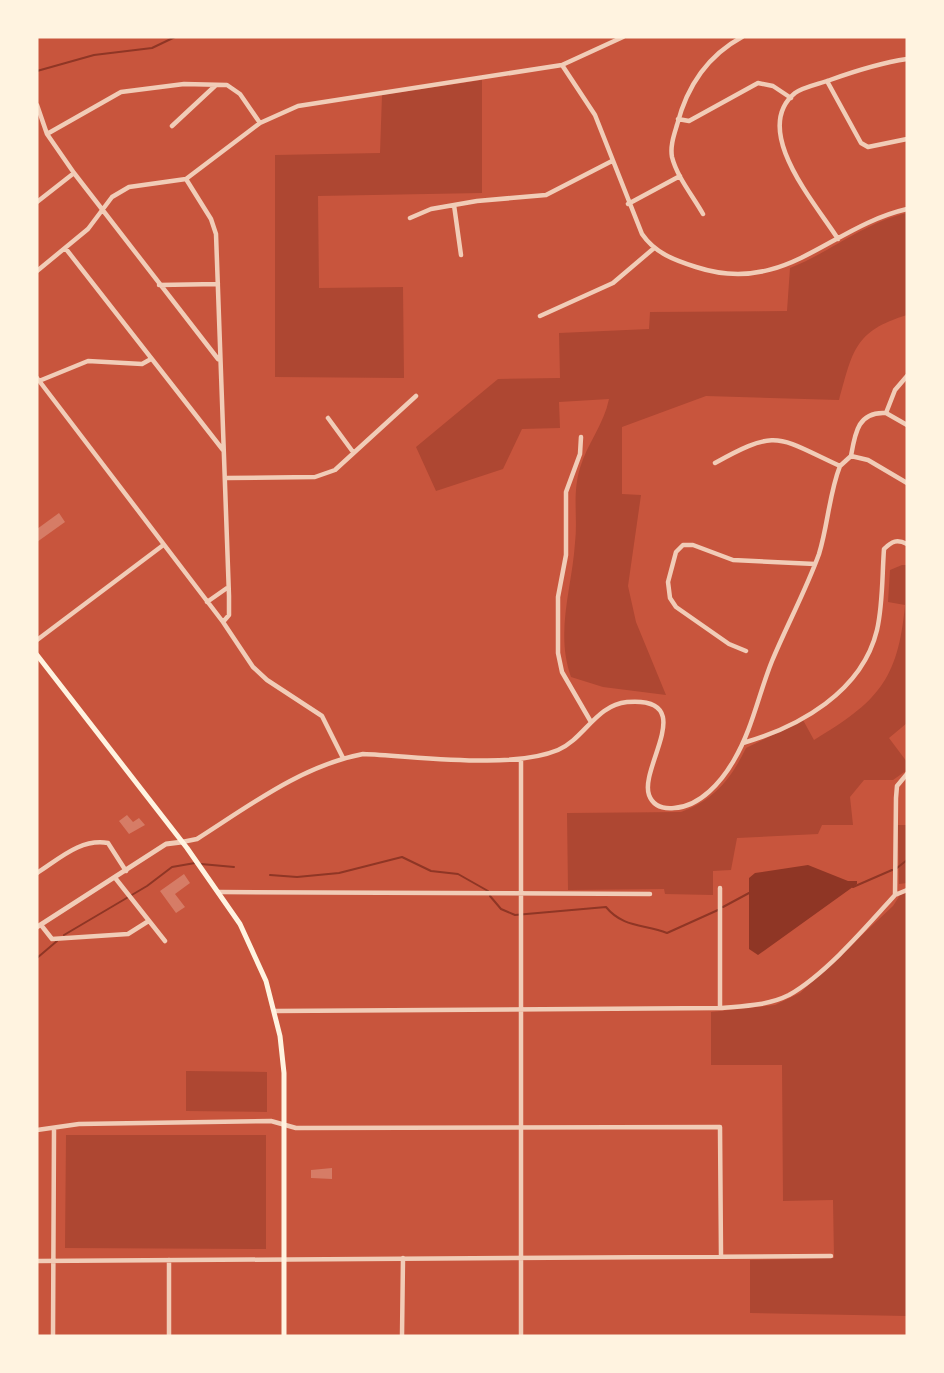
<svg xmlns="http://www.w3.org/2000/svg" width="944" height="1373" font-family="'Noto Sans',sans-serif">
<rect width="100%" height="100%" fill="#c8553d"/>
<path fill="#ae4732" d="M482,80V193L318,196L319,288L403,287L404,378L275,377V155L380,153L382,95Z
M907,213V315C854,331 853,351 839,400L706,396L622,427V494L641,495L628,586L636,622L666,695L603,687L571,677C555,632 572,588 575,543C578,518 572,494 580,468C587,444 604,424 609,399L559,402L560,428L522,429L503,469L436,491L416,447L498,379L560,378L559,333L649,329L650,312L787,311L790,268C831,252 863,223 907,213Z
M902,565H907V723L889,738L907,762V770L893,780H864L850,797L853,825H822L818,834L737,838L731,870L713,871V895L665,894L664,889L568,890L567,813L681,812C714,800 731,779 746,748L803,720L814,740C877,702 898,681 905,605L888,602L890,570Z
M898,825H907V883L899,884Z
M907,893V1316L750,1313V1260L834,1258L833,1200L783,1201L782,1065H711V1012L775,1005L800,993L893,906L900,895Z
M186,1071L267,1072V1112L186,1111Z
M66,1135H266V1249L65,1248Z"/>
<path fill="#8f3625" d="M808,865L848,881H857V884L758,955L749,949V878L755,873Z"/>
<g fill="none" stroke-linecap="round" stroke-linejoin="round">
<path stroke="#8f3625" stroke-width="2" d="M37,71L94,55L152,48L175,37
M201,864L234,867
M897,868L907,860
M270,875L297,877L339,873L402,857L431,871L458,874L488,891
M853,887L892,870
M490,896L501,909L515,915L606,907C623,928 645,924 667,933L718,910
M723,907L749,893
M64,935L147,886L172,867L195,863
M37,958L57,941"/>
</g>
<path fill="#d67c66" d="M59,513L65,522L37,542V529Z
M127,815L133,822L139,818L145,825L129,834L119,821Z
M184,874L190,883L175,894L185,907L176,913L160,891Z
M332,1168V1179L311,1178V1170Z"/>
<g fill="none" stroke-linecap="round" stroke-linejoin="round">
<path stroke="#f1ccb7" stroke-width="4.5" d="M562,65L595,115L642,234C655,253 674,260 696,267C785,296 829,227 907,209
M827,81L861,143L868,147L907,139
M37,105L47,134L74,173L218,359
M678,119L689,121L758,83L773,86L791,98
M172,126L216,85
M47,134L121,92L184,84L227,85L240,94L260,123
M186,179L211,219L216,234L229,596V615L223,622
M37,202L74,173
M628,204L680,176
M454,205L461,255
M703,214C693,196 677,177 672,157C670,146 674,135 677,125C687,86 707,56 742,37
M410,218L431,209L477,201L546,195L612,161
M838,239C816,204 750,130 795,93C803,87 819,84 830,80C855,71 880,63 907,59
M66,249L223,450
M37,271L88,229L112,197L129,187L186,179L260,123L298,106L562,65L623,37
M159,285L218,284
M540,316L613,283L653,249
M37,378L223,622L253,667L267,680L322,716L343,758
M39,381L88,361L142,364L151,359
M886,413L907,425
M328,418L353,452
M581,437L580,454L566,492V555L558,597V653L562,672L591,722
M851,456C855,433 858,411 886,413L895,390L907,376
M715,463C778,428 777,437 840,466
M226,478L315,477L335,470L416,396
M207,602L227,588
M37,640L162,546
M746,651L729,644L676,607L670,598L668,582L676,552L683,545H693L733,560L815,564
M743,743C799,727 862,692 877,630C883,604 882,576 884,549C892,541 897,539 907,544
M521,760V1336
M182,842L197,839C249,806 301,766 363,754C417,756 510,770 558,750C584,739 596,705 627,702C700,696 639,767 649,795C653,806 663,809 674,808C700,807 722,781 734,760C752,730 759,693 772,661C787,625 806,590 819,554C828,525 829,494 840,466L851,456L868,460L907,483
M37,873C59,859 81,838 108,843L126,871
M116,879L165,941
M720,888V1008
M219,892L650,894
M895,895L907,890
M41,925L52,939L128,934L147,922
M275,1011L720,1008C743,1006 767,1006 789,995C826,974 866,927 895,895L896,798L897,786L907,774
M37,1130L79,1124L271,1121L296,1128L720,1127L721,1256
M37,1261L831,1256
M53,1336L54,1130
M169,1336V1260
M402,1336L403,1258"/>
<path stroke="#f1ccb7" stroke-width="5" d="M37,927L166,844L182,842"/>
<path stroke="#fff3e0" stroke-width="5" d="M37,655L187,848L240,924L266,981L280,1036L284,1073V1336"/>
</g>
<rect width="944" height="1373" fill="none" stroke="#fff3e0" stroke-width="77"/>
</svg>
